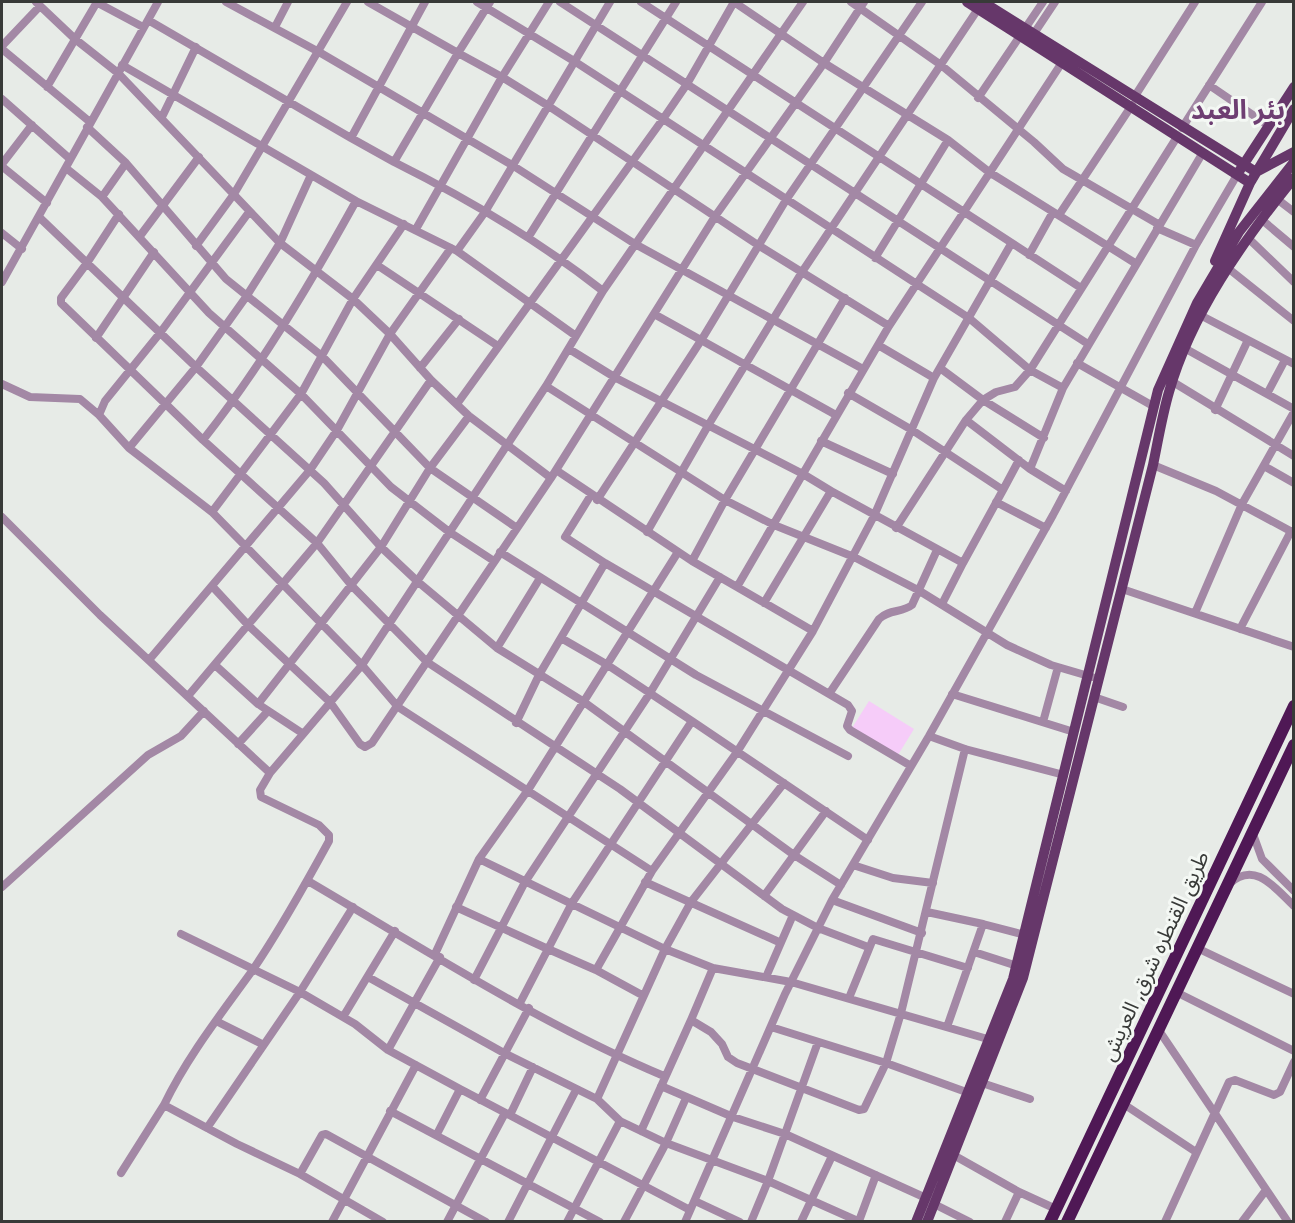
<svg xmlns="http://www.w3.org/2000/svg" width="1295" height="1223" font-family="Georgia,'Noto Sans Arabic',serif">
<rect width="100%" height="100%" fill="#e7ebe7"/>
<path fill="#f6ccf9" d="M869,701L914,729L898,755L852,728Z"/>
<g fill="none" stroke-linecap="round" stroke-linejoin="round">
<path stroke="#a388a5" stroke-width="8" d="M36,2L75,39L118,73L280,243L353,299L390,334L337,430L310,470L149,660
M96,2L143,27
M226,2L319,52L512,165L635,244L863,369
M368,2L458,53L490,2
M477,2L574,61L969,318L1030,370L1063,388
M549,2L502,77L547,105L758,245L889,326
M560,2L1088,344
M641,2L1081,288
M734,2L824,63L948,140L989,172L1135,263
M851,2L941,65L1034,142L1063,169L1158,224
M148,20L351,138
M275,27L288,2
M1031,38L1055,2
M2,46L40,6
M2,49L90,122
M1209,85L1269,126
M47,87L97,2
M1135,96L1195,2
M978,98L1043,2
M2,99L70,159
M162,117L196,47
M87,127L126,163L226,279L322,356L430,468L469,416
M1182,128L1262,2
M394,162C468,199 538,240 603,291
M2,164L32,125
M4,168L47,203
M66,168L102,197L209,313L301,394L391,487L448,531L494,561
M102,197L126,163
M1277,199L1294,212
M356,201L457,251L485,212L610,2
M249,212L160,333L105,401L99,415L129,448L212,512L362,665L398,707L652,871
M119,214L87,263L196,367L324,483L381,547L417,581L497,648
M1059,215L1132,105
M39,217L87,263L61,298V303L203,440C262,365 310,284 356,201L122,65
M1261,219L1294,247
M1157,228L1196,245
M416,229L502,77L458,53L394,162L351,138L425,2
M2,233L22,249
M140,236L199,157
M529,236L676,2
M1248,238L1294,282
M196,246L234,194L347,2
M457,251L576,336
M1029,255L1053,212
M875,258L948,140
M377,265L498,346
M1229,269L1294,321
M2,282L158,2
M654,314L836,415
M1200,315L1294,364
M96,338L154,252
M878,345L934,378
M569,349L616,378L803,474L831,491L764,603
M1186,349L1267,394L1285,360
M1077,363L1153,406
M420,368L459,319
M940,368L983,400L1044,438
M431,380L469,416L551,478
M1173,382L1294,456
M2,384L30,397L80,399L99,415
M546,386L725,500L774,525L854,557L918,590L1007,645L1051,665L1092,677
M848,393L912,430L1003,490L963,563
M1267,394L1294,409
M457,404L663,119L687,84L734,2
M1215,410L1248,340
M966,420L1030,469L1066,491
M203,440L317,543L352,586L427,662L620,789L782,909L818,928L868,947
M821,441L893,474
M129,448L196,367L246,297L280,243L311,175
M1153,465L1216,491L1294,533
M1264,466L1294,483
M1030,469L1063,388L1202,154
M556,470L692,561L813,631
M1003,490L1019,460
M831,491L963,563L942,604
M591,495L565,537L605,563
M597,500L702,339L786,200L922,2
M996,502L1046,528
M212,512L301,394L353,299L404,224
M2,517L100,615L270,773L260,790L261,797L319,825L329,835V841C305,885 280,930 252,971C221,1014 187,1057 164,1105L237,1144L300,1174
M896,528L966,420L983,400L996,392L1015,387L1030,370L1177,137
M647,532L709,424L802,272L978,9
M500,552L696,675L848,756
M692,561L725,500L845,298
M540,578L497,648L584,702L794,855L841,885
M212,586L249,626L330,702L360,744L365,747L372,743L551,478L716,215L824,63L864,2
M737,587L889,326L1063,61
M1122,589L1294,647
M1195,613L1242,504L1294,412
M1240,629L1291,531
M561,638L606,664L692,721
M215,665L258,704L302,733
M829,694L879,619C889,609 902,613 912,605L937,550
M952,694L1074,732
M188,696L317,543L431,380L390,334L451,248
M1094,697L1123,707
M258,704L381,547L430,468L517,528
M1043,722L1058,667
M516,723L539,675L605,563L848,705L852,711L847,726L850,730L911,766
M929,736L965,749L1064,775
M238,744L268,711
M270,773L362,665L546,386L603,291L803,2
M784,783L691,902L665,949L597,1099L620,1121L666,1143L768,1181L860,1222
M1253,834L1262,859L1294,891
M868,840L692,721L572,903L548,949L596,970L652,871L737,752L813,631L874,516L934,378L1011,244
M479,859L665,949L713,968L791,982L991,1040
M853,865L893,878L933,883
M308,881C422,948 542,1025 664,1076
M645,882L779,942
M1229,884C1255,860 1275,888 1294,906
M2,887L148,755L181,736L204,711
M764,896L826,811
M832,900L922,933
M456,907L548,949L520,1003
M927,912L983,924L947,1027
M983,924L1025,935
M181,934L300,992L355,1024L388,1050L460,1089
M1197,948L1294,994
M974,952L1017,966
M435,954L479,859L528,790L678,552
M713,968L691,1020L711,1032L722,1044L728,1057L737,1063L859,1110L864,1109L886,1063L901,1013L965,749
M596,970L642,995
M368,977L504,1053L597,1099
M766,977L793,915
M474,980L525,882L650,693L720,577
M1176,992L1294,1051
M849,998L873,939L968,968
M343,1017L395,931
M216,1021L262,1044
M771,1027L886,1063L969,1093
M1158,1029L1288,1222
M388,1050L440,957
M982,1083L1030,1099
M661,1086L733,1117L785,1134L926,1198
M480,1100L529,1008
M1122,1103L1196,1152
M390,1111L600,1222
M510,1115L533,1067
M207,1128L300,992L353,907
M641,1131L691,1020
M437,1134L460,1089L690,1210
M948,1152L1019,1192L1005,1222
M121,1173L164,1105
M1019,1192L1056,1209
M695,1201L740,1222
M934,1204L970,1222
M859,1221L876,1175
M332,1222L416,1065
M383,1222L300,1174L322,1135L326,1134L486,1222
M447,1222L505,1113
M508,1222L576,1090
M567,1222L620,1121
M624,1222L666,1143L686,1098
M685,1222L785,994L832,900L929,736L1053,515L1196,245L1237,175
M751,1222L768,1181L818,1042
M801,1222L832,1156
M1165,1222L1229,1082L1235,1080L1274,1095L1280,1092L1294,1062
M1242,1222L1266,1190"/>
<path stroke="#66376a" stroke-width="10" d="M967,2L1250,183
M983,2L1256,172L1294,152
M1240,170L1294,87
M1215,261L1250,183L1294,109
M916,1222L1013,979L1158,390L1197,303L1239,232L1294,162
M927,1222L1023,978L1153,465C1158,441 1162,416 1169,392C1191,314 1243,241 1294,178"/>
<path stroke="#4f1855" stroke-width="12" d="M1050,1222L1294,706
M1067,1222L1294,745"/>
</g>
<g text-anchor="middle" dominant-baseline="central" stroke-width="6" stroke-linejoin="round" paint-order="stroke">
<g font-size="21" fill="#383a38" stroke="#f4f8f4">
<text transform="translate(1155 956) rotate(-65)">طريق القنطره شرق, العريش</text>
</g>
<g font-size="27" font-weight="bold" fill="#6e3e72" stroke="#f4f8f4">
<text x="1238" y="110">بئر العبد</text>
</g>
</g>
<rect width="1295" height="1223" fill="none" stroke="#383a38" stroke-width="6"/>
</svg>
